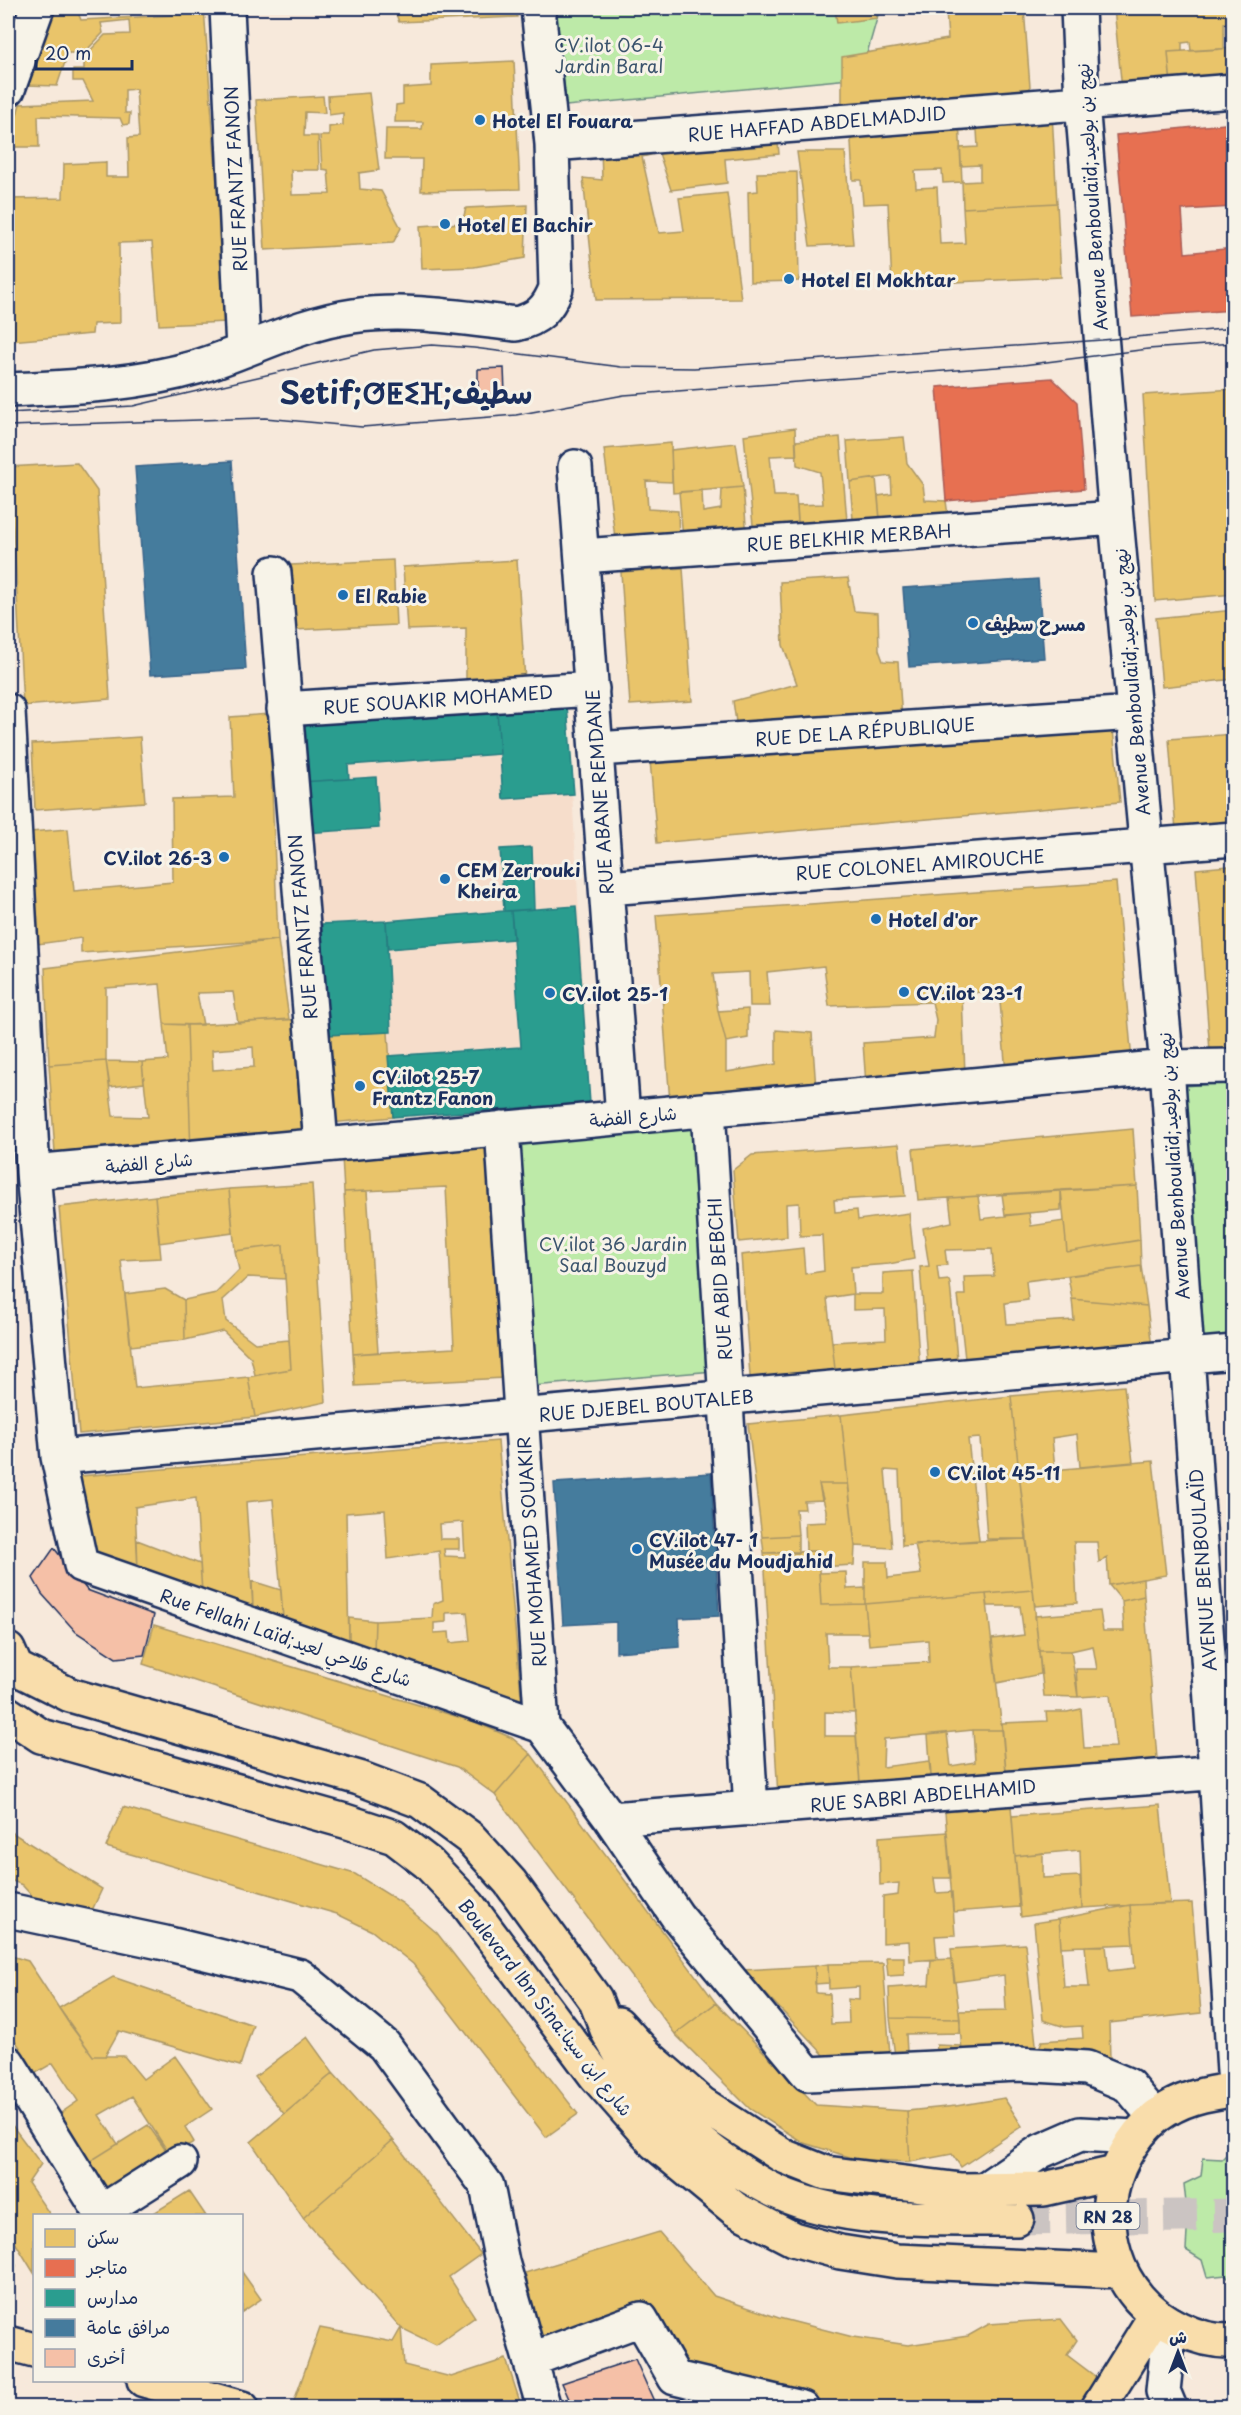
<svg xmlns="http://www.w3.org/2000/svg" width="1241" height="2415" font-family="'Playpen Sans','Playpen Sans Arabic','Noto Sans Tifinagh',sans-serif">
<rect width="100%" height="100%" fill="#f7e9db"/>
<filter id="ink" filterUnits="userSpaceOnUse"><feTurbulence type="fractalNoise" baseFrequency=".0167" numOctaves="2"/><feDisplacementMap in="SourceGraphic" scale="12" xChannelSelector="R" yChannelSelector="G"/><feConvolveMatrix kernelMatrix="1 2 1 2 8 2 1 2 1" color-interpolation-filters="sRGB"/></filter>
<g filter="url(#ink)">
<path fill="#f6ddcb" d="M567,705L590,1103L393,1117L387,1032L326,1035L322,924L304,833L297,724Z"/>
<path fill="#bdeaa8" stroke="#6c8c83" stroke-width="1.5" d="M556,8H880L860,78L566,106Z
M1233,1082V1336L1203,1338L1184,1086Z
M694,1121L714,1371L532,1386L511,1136Z
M1233,2148V2195L1223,2210V2220L1226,2229L1233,2237V2282L1226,2275L1207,2277L1202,2260L1186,2250L1187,2232L1177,2218L1186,2203L1184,2184L1201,2176L1203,2158L1222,2159Z"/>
<path fill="#e9c46a" stroke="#ab9766" stroke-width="1.5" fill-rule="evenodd" d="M51,8H204L227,322L159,325L152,242L119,243L120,323L93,324L92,334L10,341L8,331V199L63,198L64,164L106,162V177H129L128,138L139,137L136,89L125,90V113H130L129,124L123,125L120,118L38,116L39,147H8L20,104L93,101L83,81H73V70H84V57L105,35L130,34L129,20L101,23L103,33L84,53H68L57,86L26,85Z
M78,8H215V13L81,20L77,10Z
M372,8H516L517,17L399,22L394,9Z
M835,8H875L877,18L837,23Z
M964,8H1024L1031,100L939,104V97L842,105V57L948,39L946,11Z
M1114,8H1234V32L1233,22L1224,23V49L1191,51L1190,42L1182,43V51L1168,52L1171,87L1122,90Z
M1234,48V79L1171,84L1168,52Z
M514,61L520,189L421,191L422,159H385L386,129H422L423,122H395L396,105L403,104V88L431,86V65Z
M369,93L379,170L359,173L360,189L381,191L401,228L393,243L265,250L256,100L323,96L325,113L305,112L304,136H318L319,170H291L292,195L330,194L328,170L322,169L320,136H329V127L343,125V113L329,115L328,96Z
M1052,113L1057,203L963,208L962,182L980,181V165L961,166L960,148L978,147L977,130L959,131V118Z
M959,118L962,182L943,183L942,170L915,171L916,188L937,187L940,244L965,243L963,208L1057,203L1061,277L892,285L888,203L863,204L861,180H853L850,123Z
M777,131L779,154L725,159L727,183L671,190L659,153L642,157L659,233L684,231L679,198L727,193L741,299L596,300L583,178L602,180L601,147Z
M797,152H845L853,244L810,246Z
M797,172L799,281L750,282L748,192L758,191L757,173Z
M527,205L525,258L474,267L422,269L420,226L462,223L466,208Z
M1234,389V594L1155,601L1143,395Z
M795,428L796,455L770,456L774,496H796L799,535H754L744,435Z
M840,437L848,533L799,535L797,505L823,504L820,472L797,465L796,441Z
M904,437L907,463L923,485L925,500L946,501L949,523L881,530L878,496L892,494L891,476L850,482L847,441Z
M671,443L672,482L646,481L648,509L678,511L679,542L616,546L604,449Z
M736,443L743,487L673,493L671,450Z
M77,463L97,491L110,699L23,706L15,558L8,467Z
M876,478L881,530L854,532L850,482Z
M743,487L747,537L683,539L679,492L702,490L703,512L721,509L722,489Z
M393,560L396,625L294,630L291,565Z
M517,560L525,681L466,687V628L407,630L403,567Z
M683,568L692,701L630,705L621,572Z
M848,578L854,611L878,613L879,650L883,661L898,662L902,720L737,729L733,701L797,684L783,645L780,582Z
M1234,610V679L1162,687L1156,618Z
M269,714L278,940L81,953V938L38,944L30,832L68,829L74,891L173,882L172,799L234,797L230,717Z
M1112,719L1120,802L657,843L650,760Z
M1234,734L1230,778H1234V827L1176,831L1169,739Z
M140,737L145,802L35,810L32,744Z
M1228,866L1234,919V1063L1211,1064L1196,869Z
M1228,866H1234V919Z
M1116,882L1132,1061L1006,1073L999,990L962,994L965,1075L866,1085L863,1043L934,1038L936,1020L932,1002L829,1006L824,966L767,972L770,1006H750L749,972L713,974L718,1011L726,1042V1072L776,1064V1030L812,1033L816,1089L670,1103L656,915Z
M278,940L289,1019L238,1023L233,992L197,993L203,1025L164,1024L160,984L106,988V1061L49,1065L45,968Z
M748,1009V1038L726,1042L718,1011Z
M304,1019L321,1144L191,1155L187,1025ZM253,1047L254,1067L213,1070L212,1050Z
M164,1024L187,1025L191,1155L56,1167L49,1065L106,1061L113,1116L148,1117L142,1062L168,1060Z
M388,1032L393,1117L331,1123L326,1035Z
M106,1061L142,1062L144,1083L110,1087Z
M1133,1129L1137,1186L918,1200L913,1149Z
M899,1144L905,1196L834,1200L835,1212L857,1210L858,1220L909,1213L914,1259L889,1264L851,1267L853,1294L827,1298L836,1378L751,1389L741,1255L803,1248L805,1274L824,1271L822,1235L800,1236L799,1203L786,1204L787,1237L739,1242L733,1170L752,1155Z
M492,1148L504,1378L355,1386L353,1354L454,1348L446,1187L344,1192L342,1156Z
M312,1184L326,1402L255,1417L248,1377L291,1369L283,1245L235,1251L229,1189Z
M1137,1186L1140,1240L1067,1252L1061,1190Z
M229,1189L233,1233L159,1243L155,1196Z
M1061,1190V1210L1005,1215L1002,1194Z
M367,1191L378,1352L353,1354L344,1192Z
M155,1196L161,1258L121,1260L135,1388L248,1377L255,1417L79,1434L59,1207Z
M978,1196L981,1219L1029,1213L1031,1226L1064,1221L1067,1252L1140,1240L1141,1266L1026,1281L1028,1300L1005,1303L1007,1324L1074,1320L1072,1299L1147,1306L1152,1348L966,1368L958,1295H965L964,1277L994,1276L992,1249L945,1250L947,1265L937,1266L939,1281L949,1280L950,1284L958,1370L928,1372L920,1267L929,1266L923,1228L952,1222L949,1198Z
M283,1245L285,1279L248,1277L223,1300L226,1321L255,1343L289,1340L291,1369L255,1375L251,1358L223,1331L185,1340L184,1300L216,1293L239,1270L235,1251Z
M1141,1266L1147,1306L1072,1299L1068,1276Z
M913,1271L920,1372L836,1378L832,1342L886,1339L885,1309L853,1310V1294H883V1273Z
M165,1289L184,1300L185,1340L131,1346L125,1294Z
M1124,1386L1133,1462L1080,1467L1077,1434L1052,1438L1055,1469L1019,1473L1011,1396Z
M1011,1396L1026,1539H987L980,1438L968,1439L979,1540L902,1546L899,1471L885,1470L892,1548L855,1546L841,1415Z
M841,1415L848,1484H819L822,1500L804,1501L805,1509H796L798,1535L762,1537L748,1424Z
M498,1441L522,1706L374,1651L375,1621L432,1618L433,1604L443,1600L439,1551L388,1559L385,1510L346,1513L349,1641L283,1618L273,1499L246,1502L253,1608L202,1592L196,1498L135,1507L138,1571L88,1557L80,1476Z
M1153,1461L1166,1575L1109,1585L1107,1558L1099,1562L1097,1542H1074L1077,1603L1035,1606L1019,1473Z
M819,1484H848L855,1546L854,1565L819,1567L818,1551H806L805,1523L826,1522V1510Z
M463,1522L465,1557L445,1556L444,1549H459V1539H440L439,1524Z
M798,1535V1553H764L762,1537Z
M1026,1539L1033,1590L865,1604V1562H887L888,1578L921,1574L915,1544Z
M137,1540L200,1564L202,1592L138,1571Z
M818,1551L821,1605L865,1604L868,1633H826L828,1667H851L855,1713L825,1712V1736H856L861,1795L778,1797L764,1553Z
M627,1566H658L660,1606L627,1607Z
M846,1572L847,1589L865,1588V1604L821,1605L819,1573Z
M1143,1579L1144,1596L1122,1601L1109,1585Z
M252,1581L281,1590L283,1618L253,1608Z
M1033,1590L1041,1674L997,1683L992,1639L1024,1635L1020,1606H988L986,1594Z
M986,1594L1002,1730H973L884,1739L883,1767L929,1761L932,1789L861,1795L851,1667L929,1662L928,1640L869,1645L865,1604Z
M1144,1596L1158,1771L1007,1782L1002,1723L1047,1721L1046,1712H1067L1081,1709L1084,1748L1116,1747L1110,1695L1078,1697L1076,1669H1097L1093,1646L1071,1651H1039L1035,1616L1100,1611L1103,1631H1124L1122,1601Z
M467,1612L470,1641L450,1643L449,1632L434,1633V1623L446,1622V1613Z
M349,1618L375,1621L374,1651L349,1641Z
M154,1625L475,1722L512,1738L531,1754L495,1795L457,1767L143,1664Z
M1039,1651H1071L1078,1697L1044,1696Z
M973,1730H1002L1007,1782L932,1789L928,1735L947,1733L951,1766L975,1762Z
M531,1754L716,2003L675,2034L495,1795Z
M1160,1805L1170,1903L1082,1908L1080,1850L1015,1856L1012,1816Z
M1011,1806L1019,1907L953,1912L945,1812Z
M123,1807L355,1874L402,1903L437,1933L578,2114L546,2137L413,1964L372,1931L337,1914L106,1847Z
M8,1830L102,1889L88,1919L44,1909L22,1885L8,1879Z
M947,1832L951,1878H934L936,1893L952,1892L955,1935L935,1936L937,1959L910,1961L909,1941L883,1943V1897L898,1895L899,1883L880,1885L879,1837Z
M1043,1853V1878L1080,1876L1082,1908L1021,1917L1015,1856Z
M1192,1903L1201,2013L1109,2023L1110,2059L1037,2053L1042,2041L1083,2038L1082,2026L1065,2027L1043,2020L1034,1923L1059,1919L1064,1987H1089L1085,1946H1106L1109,1971L1135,1968L1130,1905Z
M1130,1905L1133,1944L1061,1947L1059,1919Z
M1025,1944L1037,2053H962L959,2011L1006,2010L1004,1975L954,1982L951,1949Z
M8,1955L28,1961L68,2022L93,2056H124L143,2079L175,2056L212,2109L185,2127L194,2142L170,2155L132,2096L99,2115L118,2144L89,2162L61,2113L78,2101L53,2063L36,2073L8,2029Z
M886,1957H904V1975L888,1976Z
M952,1959L960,2019L890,2018L889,1988L929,1985L931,1960Z
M883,1963L890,2055L827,2058L743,1970L815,1966L816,1993L830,1994L831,2024L849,2023L848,1999L859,2000V1987L829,1989L828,1964Z
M828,1964L829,1983L815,1984V1966Z
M113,1977L253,2025L240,2066L119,2031L105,2056H93L59,2008Z
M716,2003L816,2105L907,2111L910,2162L856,2159L804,2143L750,2109L675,2034Z
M890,2018L960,2019V2033L906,2034L907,2052H936L937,2045L961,2046L962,2053L895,2056Z
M307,2037L333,2073L284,2114L255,2077Z
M333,2073L393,2140L303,2218L251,2142Z
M1004,2098L1022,2126L961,2167L952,2154L910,2162L907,2111L956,2106Z
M8,2120L41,2164L28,2183L51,2216H34V2273L8,2231Z
M148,2125L174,2162L115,2199L89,2162Z
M393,2140L481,2254L449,2277L475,2317L436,2345L401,2328L303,2218Z
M189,2191L206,2216H149Z
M659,2232L714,2296L779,2318L853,2337L908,2345L968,2336L989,2324L1061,2319L1077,2340L1067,2355L1100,2380L1082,2408H992L988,2400L970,2404V2408H839L680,2369L650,2315L543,2344L525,2273Z
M8,2263L16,2265L8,2304Z
M242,2272L261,2299L242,2312Z
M320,2328L393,2342L401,2328L404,2365L451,2377L506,2359L522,2408L292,2407Z"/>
<path fill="#e76f51" stroke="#aa5c55" stroke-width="1.5" d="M1234,123V207L1182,210L1185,253L1234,248V310L1132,317L1116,135Z
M1052,378L1077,402L1084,489L946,501L937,387Z"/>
<path fill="#2a9d8f" stroke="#267c80" stroke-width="1.5" d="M567,705L574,794L503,799L497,710Z
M497,710L500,754L348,765L349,779L301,782L297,724Z
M376,777L379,828L304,833L301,782Z
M532,847L534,909L504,911L500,849Z
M576,906L590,1103L393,1117L388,1056L521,1047L511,911Z
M504,911H511L514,939L388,949L386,921Z
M386,921L391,1032L326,1035L322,924Z"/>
<path fill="#457b9d" stroke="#38648a" stroke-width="1.5" d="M232,461L246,669L150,675L135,467Z
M1038,579L1044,658L909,667L903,588Z
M711,1473L719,1616L679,1618L680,1647L616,1652V1622L563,1625L554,1483Z"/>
<path fill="#f5c0a7" stroke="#1b2f5e" stroke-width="1.5" d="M504,368L505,393L478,394V369Z
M54,1548L87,1590L154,1615L144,1655L116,1658L76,1632L42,1594L33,1578Z
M635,2359L657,2408H573L562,2383Z"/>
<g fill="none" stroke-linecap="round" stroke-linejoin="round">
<path stroke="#cbc4c2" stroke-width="33" stroke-dasharray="33 16" stroke-linecap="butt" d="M1017,2219L1234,2215"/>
<defs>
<path id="minor" d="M227,8L243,350
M1078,8L1082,102L1116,518L1167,1067L1216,1772L1234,2072
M8,89L37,8
M552,144L1234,91
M8,390C72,387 135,385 197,367C250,351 297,324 353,316C407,308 462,318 516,324C538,319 548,309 556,288L552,144L538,8
M575,467L623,1117
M582,556L1116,518
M274,573L321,1144
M284,709L592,689
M8,711L33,1172L58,1457L81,1565L542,1726L611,1819L677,1916L808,2074L1018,2064L1087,2068L1128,2085L1155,2117
M597,749L1134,713
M607,888L1234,839
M708,1109L751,1809
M502,1128L542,1726
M33,1172L1167,1067L1234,1066
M58,1457L1234,1352
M611,1819L1234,1771
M8,1910L165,1943L300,1976L384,2045L487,2186L502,2262L544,2408
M8,2063L103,2216
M985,2189L1041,2151L1080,2134L1135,2137
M101,2212L180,2162
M1170,2324L1163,2391L1170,2408
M530,2360L641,2319L675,2378L802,2408"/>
<path id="major" d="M8,1650L16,1668L70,1695L359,1778L420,1801L470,1838L510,1882L595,1999L608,2032L640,2088
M8,1714L41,1736L345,1821L394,1837L428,1863L468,1905L596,2076L655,2143L735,2209L793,2239L840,2252L897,2261L1119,2271
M618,2024L647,2056L702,2104L783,2156L826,2173L961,2190L1044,2189L1115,2173
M625,2074C669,2116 721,2166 777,2192C850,2225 938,2218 1017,2219
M1234,2090C1205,2093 1180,2099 1157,2116C1143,2127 1133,2140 1125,2155C1090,2218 1114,2299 1180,2329C1197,2337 1215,2342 1234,2341
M8,2343L34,2350
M144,2380L242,2408
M1098,2408L1156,2315"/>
</defs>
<use href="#minor" stroke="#1b2f5e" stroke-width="38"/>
<use href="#major" stroke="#1b2f5e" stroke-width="38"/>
<use href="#minor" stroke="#f7f3e8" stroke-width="33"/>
<use href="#major" stroke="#f9ddab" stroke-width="33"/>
<path stroke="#1b2f5e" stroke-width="1.5" d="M8,413L133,406L374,350L432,345L474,348L621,367L694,368L1102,340L1234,328
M8,426L265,418L362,427L516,415L624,395L1023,365L1148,349L1234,343"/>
</g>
</g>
<g fill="#1f6fb2" stroke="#f7f3e8" stroke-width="2">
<circle cx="480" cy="120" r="6"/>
<circle cx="445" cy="224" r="6"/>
<circle cx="789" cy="279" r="6"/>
<circle cx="343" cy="595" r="6"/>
<circle cx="973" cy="623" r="6"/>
<circle cx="224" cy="857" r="6"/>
<circle cx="445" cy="879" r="6"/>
<circle cx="876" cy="919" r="6"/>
<circle cx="904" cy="992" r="6"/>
<circle cx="550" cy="993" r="6"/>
<circle cx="360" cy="1086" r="6"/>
<circle cx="935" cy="1472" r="6"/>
<circle cx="637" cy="1549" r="6"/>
</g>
<g text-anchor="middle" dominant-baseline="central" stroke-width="6" stroke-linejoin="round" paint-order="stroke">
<rect fill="#f7f3e8" stroke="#5d6a87" stroke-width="1.5" x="1076.5" y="2203" width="63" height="26" rx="4.5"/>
<g font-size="16" font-weight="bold" fill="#1b2f5e">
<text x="1108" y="2216">RN 28</text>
</g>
<g font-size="18" fill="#3b546d" stroke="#f7f3e8">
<text x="609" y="44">CV.ilot 06-4<tspan x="609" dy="21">Jardin Baral</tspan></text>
<text x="613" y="1243">CV.ilot 36 Jardin<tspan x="613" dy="21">Saal Bouzyd</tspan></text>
</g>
<g font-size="18" font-weight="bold" fill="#1b2f5e" stroke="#f7f3e8" text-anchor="start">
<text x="492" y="120">Hotel El Fouara</text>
<text x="457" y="224">Hotel El Bachir</text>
<text x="801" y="279">Hotel El Mokhtar</text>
<text x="355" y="595">El Rabie</text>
<text x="985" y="623">مسرح سطيف</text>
<text x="212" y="857" text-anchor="end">CV.ilot 26-3</text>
<text x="457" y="869">CEM Zerrouki<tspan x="457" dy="21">Kheira</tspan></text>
<text x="888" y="919">Hotel d'or</text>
<text x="916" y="992">CV.ilot 23-1</text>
<text x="562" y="993">CV.ilot 25-1</text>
<text x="372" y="1076">CV.ilot 25-7<tspan x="372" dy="21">Frantz Fanon</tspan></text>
<text x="947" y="1472">CV.ilot 45-11</text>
<text x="649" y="1539">CV.ilot 47- 1<tspan x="649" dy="21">Musée du Moudjahid</tspan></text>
</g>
<g font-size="18" fill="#1b2f5e" stroke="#f7f3e8">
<text transform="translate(817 123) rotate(-5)">RUE HAFFAD ABDELMADJID</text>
<text transform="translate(235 179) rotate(-93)">RUE FRANTZ FANON</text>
<text transform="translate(1091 197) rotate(-94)">Avenue Benboulaïd;نهج بن بولعيد</text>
<text transform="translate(849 537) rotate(-4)">RUE BELKHIR MERBAH</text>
<text transform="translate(1131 682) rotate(-95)">Avenue Benboulaïd;نهج بن بولعيد</text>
<text transform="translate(438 699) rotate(-4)">RUE SOUAKIR MOHAMED</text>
<text transform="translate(865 731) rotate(-4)">RUE DE LA RÉPUBLIQUE</text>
<text transform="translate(599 792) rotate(-94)">RUE ABANE REMDANE</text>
<text transform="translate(920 864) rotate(-4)">RUE COLONEL AMIROUCHE</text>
<text transform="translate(302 927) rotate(-95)">RUE FRANTZ FANON</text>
<text transform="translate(633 1116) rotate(-5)">شارع الفضة</text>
<text transform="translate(149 1162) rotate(-5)">شارع الفضة</text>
<text transform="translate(1173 1166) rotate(-94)">Avenue Benboulaïd;نهج بن بولعيد</text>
<text transform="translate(719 1279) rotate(-94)">RUE ABID BEBCHI</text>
<text transform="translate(646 1405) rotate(-5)">RUE DJEBEL BOUTALEB</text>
<text transform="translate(531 1552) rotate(-94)">RUE MOHAMED SOUAKIR</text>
<text transform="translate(1202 1570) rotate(-94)">AVENUE BENBOULAÏD</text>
<text transform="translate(286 1637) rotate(19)">Rue Fellahi Laïd;شارع فلاحي لعيد</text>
<text transform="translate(923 1795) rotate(-5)">RUE SABRI ABDELHAMID</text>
<text transform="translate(546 2007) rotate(52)">Boulevard Ibn Sina:شارع ابن سينا</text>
</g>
<g font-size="30" font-weight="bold" fill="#1b2f5e" stroke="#f7f3e8">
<text x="406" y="391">Setif;ⵚⵟⵉⴼ;سطيف</text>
</g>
</g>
<rect width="1241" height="2415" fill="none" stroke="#f7f3e8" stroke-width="30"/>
<rect x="15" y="15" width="1211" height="2385" fill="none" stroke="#1b2f5e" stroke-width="2" filter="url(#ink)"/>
<rect x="33" y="2214" width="210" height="168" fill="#f7f3e8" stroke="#9fa5b1" stroke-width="1.5"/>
<rect x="45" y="2229" width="30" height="18" fill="#e9c46a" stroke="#9fa5b1" stroke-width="1.5"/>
<text x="87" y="2244" font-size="18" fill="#1b2f5e">سكن</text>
<rect x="45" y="2259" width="30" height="18" fill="#e76f51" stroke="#9fa5b1" stroke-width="1.5"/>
<text x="87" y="2274" font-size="18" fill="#1b2f5e">متاجر</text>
<rect x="45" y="2289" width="30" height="18" fill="#2a9d8f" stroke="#9fa5b1" stroke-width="1.5"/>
<text x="87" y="2304" font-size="18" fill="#1b2f5e">مدارس</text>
<rect x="45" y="2319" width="30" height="18" fill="#457b9d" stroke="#9fa5b1" stroke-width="1.5"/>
<text x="87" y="2334" font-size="18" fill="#1b2f5e">مرافق عامة</text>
<rect x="45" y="2349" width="30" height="18" fill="#f5c0a7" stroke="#9fa5b1" stroke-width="1.5"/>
<text x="87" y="2364" font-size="18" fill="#1b2f5e">أخرى</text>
<g transform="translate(1178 2352)" stroke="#f7f3e8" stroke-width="4.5" paint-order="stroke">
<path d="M0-4.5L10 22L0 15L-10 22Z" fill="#1b2f5e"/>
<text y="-9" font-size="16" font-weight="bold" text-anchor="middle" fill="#1b2f5e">ش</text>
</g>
<path d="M36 60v9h96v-9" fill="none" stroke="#1b2f5e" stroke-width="3"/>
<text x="45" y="60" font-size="18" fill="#1b2f5e" stroke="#f7f3e8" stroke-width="4.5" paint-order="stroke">20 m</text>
</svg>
